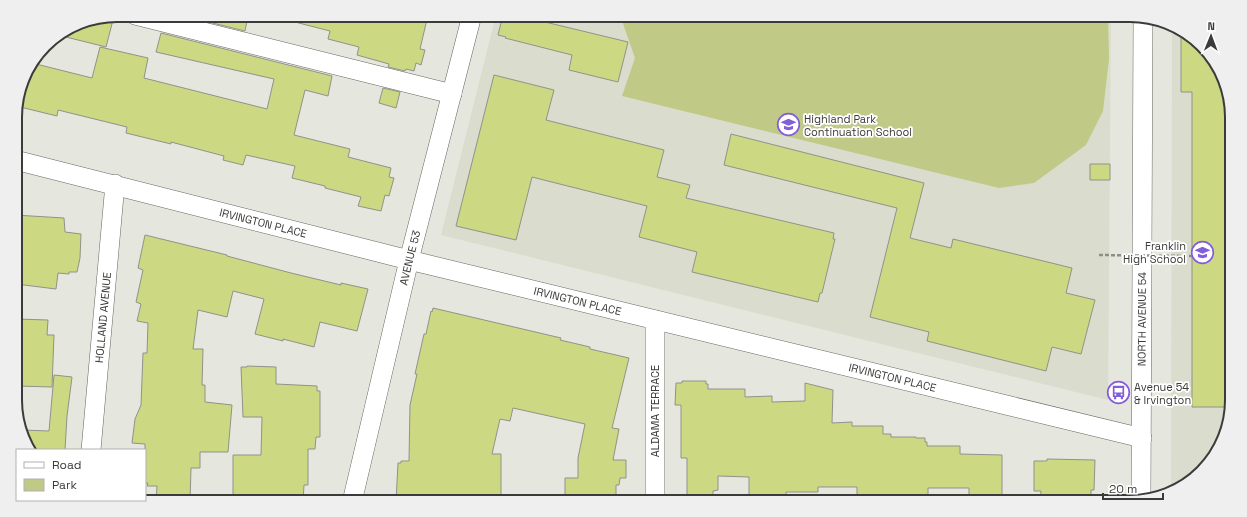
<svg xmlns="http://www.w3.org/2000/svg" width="1247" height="517" font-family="'Space Grotesk',sans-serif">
<rect width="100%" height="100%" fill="#e5e7de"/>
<path fill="#dadccd" d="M496,15H1111L1108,400L441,235Z
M1172,25L1211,55L1231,103L1232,401L1224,439L1192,481L1171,489Z"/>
<path fill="#c0c986" d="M620,15H1108L1109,59L1103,111L1086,145L1034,183L999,188L622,96L635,58Z"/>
<path fill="#cdd882" stroke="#91928a" d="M180,15H248L245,31Z
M292,15H428L420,49L425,50L421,65L416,63L414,71L406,69L405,71L388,67L389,64L357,55L359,47L328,39L330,31L291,21Z
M503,15H516L628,42L618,82L569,70L572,55L505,38L506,37L498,35Z
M114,16L106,47L58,35L78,23Z
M1181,32L1211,55L1231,103L1232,401L1231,407H1192V92H1181Z
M161,33L332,76L328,96L305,90L294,135L350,149L348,157L391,168L389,177L394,178L389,196L385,195L381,211L358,206L361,197L325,188V186L292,178L295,166L246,155L243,165L223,160L224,156L171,142V144L126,133L127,127L58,110L57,116L16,106L26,71L32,63L92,78L100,47L148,58L144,78L267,109L274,79L156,52Z
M494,75L554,90L546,120L664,150L657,177L690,185L686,198L834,233L833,239H835L822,293H820L818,302L692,272L697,252L639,237L647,206L532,177L516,240L456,226Z
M383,88L400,92L396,108L379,103Z
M731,134L924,183L910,238L951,248L953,239L1072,268L1066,293L1095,300L1081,354L1052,347L1046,371L927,341L929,332L870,317L897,208L724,165Z
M1090,164H1110V180H1090Z
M15,215L64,218L65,232L81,234L80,258L77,272H69V274L58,273L56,289L16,284Z
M145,235L227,255V256L291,273L341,285V283L368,289L357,331L320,322L314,347L283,339V341L255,334L264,299L233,291L227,317L198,310L193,349H203L202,385H205V402L232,405L228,452H200V468H191L190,502H156L157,486H147L148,483H145V444L132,443L135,419L141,405L143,353H147L148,323L137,321L141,304L136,302L143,270L138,268Z
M433,308L561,338L560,340L590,347V349L629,358L612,428L619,429L613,460H626V478H620L619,485H616V502H565V478H578V458L585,424L513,408L510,421L500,419L492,454H501V502H396L398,463H401V461H409L410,405L417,374H415L424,334H426L431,311L432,312Z
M16,319L48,320L47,335H54L52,387L16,386Z
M247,366L276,367V384L317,386V391H320V437H316L315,449H308V485H304L303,502H233V455H261L262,417H243L241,367H247Z
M54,375L72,377L67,416L65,450H31L22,430L49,431Z
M682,381H706V384H708V389H745V397L772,396V402L805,401V383L833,390L832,423L852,422V426H883V434H891V437H916V438H925V442H927V446H960V454L1002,455V496H998V502H978V495H969V488H928V502H912V500L877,499V502H857V487H818V492H786V502H749V477L718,476V490L713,491V502H687V458H681V405H675L676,383H682Z
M1047,459L1095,460L1094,490H1091V502H1040L1041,491H1034V461H1047Z"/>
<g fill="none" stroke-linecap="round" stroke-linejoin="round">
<defs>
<g id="minor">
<path d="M135,15L452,94"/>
<path id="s1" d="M15,160L409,260L1142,438"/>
<path d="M655,320V502"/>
<path id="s2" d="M91,450L115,184"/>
<path id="s3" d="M1141,500L1143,18"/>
<path id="s4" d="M352,502L409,260L472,15"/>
</g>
</defs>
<use href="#minor" stroke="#666760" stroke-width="20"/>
<use href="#minor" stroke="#fff" stroke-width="19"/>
<path stroke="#8c8e88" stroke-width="2.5" stroke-dasharray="4 2" stroke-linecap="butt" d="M1099,255L1192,256"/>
</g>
<defs>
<symbol id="school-ring" viewBox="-11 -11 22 22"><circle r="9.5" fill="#fff" stroke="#845ed8" stroke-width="1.5"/><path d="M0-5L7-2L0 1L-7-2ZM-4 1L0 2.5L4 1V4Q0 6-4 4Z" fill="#845ed8"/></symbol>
<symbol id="bus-ring" viewBox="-11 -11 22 22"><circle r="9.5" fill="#fff" stroke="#845ed8" stroke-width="1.5"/><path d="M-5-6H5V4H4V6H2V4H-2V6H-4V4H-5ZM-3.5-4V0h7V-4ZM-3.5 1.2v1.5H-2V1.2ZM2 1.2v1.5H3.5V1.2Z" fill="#845ed8"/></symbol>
</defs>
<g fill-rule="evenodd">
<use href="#school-ring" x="776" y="112" width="25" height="25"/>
<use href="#school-ring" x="1190" y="240" width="25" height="25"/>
<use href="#bus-ring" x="1106" y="380" width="25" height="25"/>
</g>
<g text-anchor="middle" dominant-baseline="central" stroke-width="3.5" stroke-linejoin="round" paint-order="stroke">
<g font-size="11" fill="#3b3c39" stroke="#fff" text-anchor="start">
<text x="804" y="119">Highland Park<tspan x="804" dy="13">Continuation School</tspan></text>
<text x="1186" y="246" text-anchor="end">Franklin<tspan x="1186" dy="13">High School</tspan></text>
<text x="1134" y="387">Avenue 54<tspan x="1134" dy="13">&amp; Irvington</tspan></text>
</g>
<g font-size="11" fill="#3b3c39" stroke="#fff">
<text stroke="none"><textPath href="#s1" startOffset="256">IRVINGTON PLACE</textPath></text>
<text stroke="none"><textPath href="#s4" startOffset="251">AVENUE 53</textPath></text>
<text stroke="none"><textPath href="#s1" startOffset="580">IRVINGTON PLACE</textPath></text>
<text stroke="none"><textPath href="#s2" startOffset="133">HOLLAND AVENUE</textPath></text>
<text stroke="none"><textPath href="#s3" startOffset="181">NORTH AVENUE 54</textPath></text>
<text stroke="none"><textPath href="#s1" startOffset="904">IRVINGTON PLACE</textPath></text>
<text transform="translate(655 411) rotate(-90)">ALDAMA TERRACE</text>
</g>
</g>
<path d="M0 0H1247V517H0ZM117 22H1130A95 95 0 0 1 1225 117V400A95 95 0 0 1 1130 495H117A95 95 0 0 1 22 400V117A95 95 0 0 1 117 22Z" fill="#efefef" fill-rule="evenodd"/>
<path fill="none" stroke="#3b3c39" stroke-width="2" d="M117 22H1130A95 95 0 0 1 1225 117V400A95 95 0 0 1 1130 495H117A95 95 0 0 1 22 400V117A95 95 0 0 1 117 22Z"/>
<rect x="16" y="449" width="130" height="52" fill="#ffffff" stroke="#b1b1b0"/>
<rect x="24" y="462" width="20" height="6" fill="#ffffff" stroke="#b1b1b0"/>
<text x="52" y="469" font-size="12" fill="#3b3c39">Road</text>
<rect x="24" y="479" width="20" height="12" fill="#c0c986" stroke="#b1b1b0"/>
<text x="52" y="489" font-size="12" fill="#3b3c39">Park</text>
<g transform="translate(1211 36) rotate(1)" stroke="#ffffff" stroke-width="3" paint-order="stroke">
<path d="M0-3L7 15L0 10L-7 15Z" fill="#3b3c39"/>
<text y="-6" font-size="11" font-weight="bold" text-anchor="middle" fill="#3b3c39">N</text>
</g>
<path d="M1103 493v6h60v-6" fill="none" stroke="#3b3c39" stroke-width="2"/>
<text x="1109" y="493" font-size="12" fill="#3b3c39" stroke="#ffffff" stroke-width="3" paint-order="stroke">20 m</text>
</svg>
